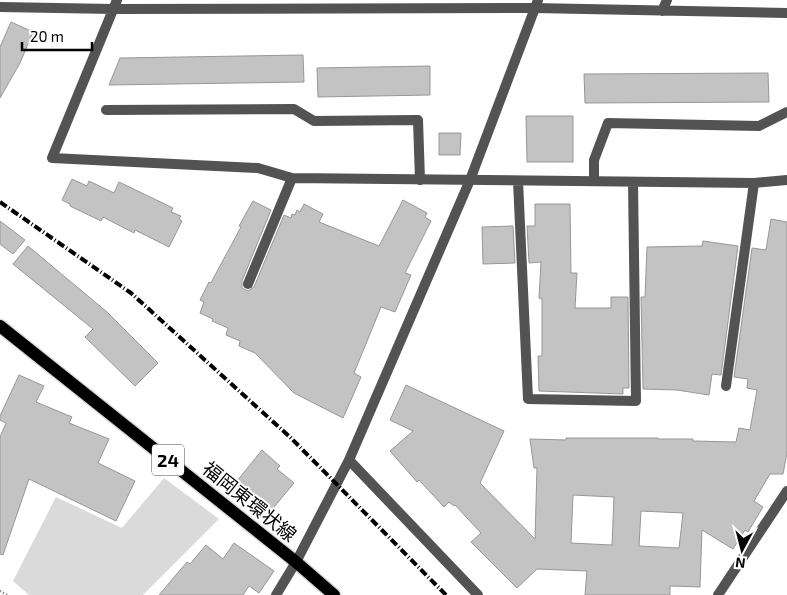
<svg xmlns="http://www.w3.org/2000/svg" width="787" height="595" font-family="'Exo 2','Noto Sans JP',sans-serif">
<rect width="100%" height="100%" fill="#fff"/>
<path fill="#dadada" d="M164,478L219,519L143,595H29L13,581L56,497L122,528Z"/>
<path fill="#c3c3c3" stroke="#979797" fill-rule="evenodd" d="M11,22L33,32L20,63L0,98V47Z
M303,55L304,82L109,85L120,58Z
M430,66V95L318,97L317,68Z
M768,73L769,102L585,103L584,74Z
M526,116H573V162H527Z
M439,133H461L460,155H439Z
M72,179L87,186L89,181L114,193L119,182L173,208L171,212L181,216L179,219L182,221L169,247L135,230L134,233L103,217L101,221L70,206V204L62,200Z
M403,200L427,213L425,217L431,221L405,273L411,275L395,312L381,307L354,373L361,377L343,418L294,393L255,353L239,346L240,341L226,335L228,328L212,321L213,319L200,313L204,302L200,300L209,282L211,283L214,277L241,227L239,226L253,201L271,210L242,281V288L248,291L254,287L284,215L291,218L292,214L295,215L297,210L300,212L304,204L323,214L319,222L379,246Z
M535,204H570L571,273H577L575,308H611V297H628L629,388H623V394L539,391L538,356H542V299L539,298L541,262L529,263L527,226H535Z
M771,219L787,222V453L783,474H770L754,501L763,507L748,532L745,530L733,549L702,530L700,587L670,586V595H585L587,571L537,569L517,588L471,542L481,533L455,505L454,506L449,502L444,507L419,480L417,482L390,451L413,431L390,420L406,385L504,431L480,483L535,539L537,468H534L530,439L566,440V438H658V439H693V441L736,442L739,428L750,430L757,390L747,388L748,379L734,377L752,248L766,250ZM573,495L614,497L612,545L571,543ZM641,511L683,513L679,548L639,546Z
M0,221L25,240L13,254L0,244Z
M513,226L515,263L483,264L482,227Z
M703,241L738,246L721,375L712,374L709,395L677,390L643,389L641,297H645L647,247L702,246Z
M28,246L107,312L158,363L135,386L85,337L93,329L13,264Z
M19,375L44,386L36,402L72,417L69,423L109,439L98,463L135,481L116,521L29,479L3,555L0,554V437L6,423L0,420V416Z
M262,450L280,466L277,469L294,483L270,512L238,485L240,483L237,481Z
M234,543L274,571L259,593L249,586L243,595H159L187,562L190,564L206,545L223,559Z"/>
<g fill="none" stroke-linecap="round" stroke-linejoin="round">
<defs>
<path id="primary" d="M0,326L296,562L334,595"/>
</defs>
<use href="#primary" stroke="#dbdbdb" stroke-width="15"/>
<path stroke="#757575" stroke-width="3" stroke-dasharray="1 2.5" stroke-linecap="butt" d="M0,591L7,595"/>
<path stroke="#535353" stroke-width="10" d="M106,110L294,109L314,121L418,120L420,180
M594,181V160L608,123L759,126L787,112"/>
<path stroke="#535353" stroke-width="10" d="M117,0L52,158L258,168L292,178L754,183L787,180
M0,7L113,9L534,8L787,13
M662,11L667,0
M518,181L528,399L636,401L633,182
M248,284L292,178
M726,386L754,183
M276,595L296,562
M718,595L787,491"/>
<path stroke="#535353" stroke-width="10" d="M349,460L478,595
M296,562L349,460L470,180L538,0"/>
<use href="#primary" stroke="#000" stroke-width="12"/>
<path stroke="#000" stroke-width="4" stroke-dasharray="8 2.5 1 2.5" stroke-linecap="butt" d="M0,202L131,293L291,438L446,595"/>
</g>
<g text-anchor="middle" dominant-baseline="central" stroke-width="4" stroke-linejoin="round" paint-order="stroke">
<rect fill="#fff" stroke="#4c4c4c" stroke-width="1" x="152" y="444.5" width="32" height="31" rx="4"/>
<g font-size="18" font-weight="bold" fill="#000">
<text x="168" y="460">24</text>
</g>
<g font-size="19" fill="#000" stroke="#fff">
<text transform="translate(250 501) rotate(39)">福岡東環状線</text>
</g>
</g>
<g transform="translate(742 550) rotate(187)" stroke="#ffffff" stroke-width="4" paint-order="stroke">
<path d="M0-4L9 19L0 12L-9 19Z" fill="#000000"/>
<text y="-8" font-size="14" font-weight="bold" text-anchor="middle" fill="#000000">N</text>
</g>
<path d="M22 42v8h70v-8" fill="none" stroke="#000000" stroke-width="2.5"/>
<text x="30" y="42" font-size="15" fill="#000000" stroke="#ffffff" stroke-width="4" paint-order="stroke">20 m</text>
</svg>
